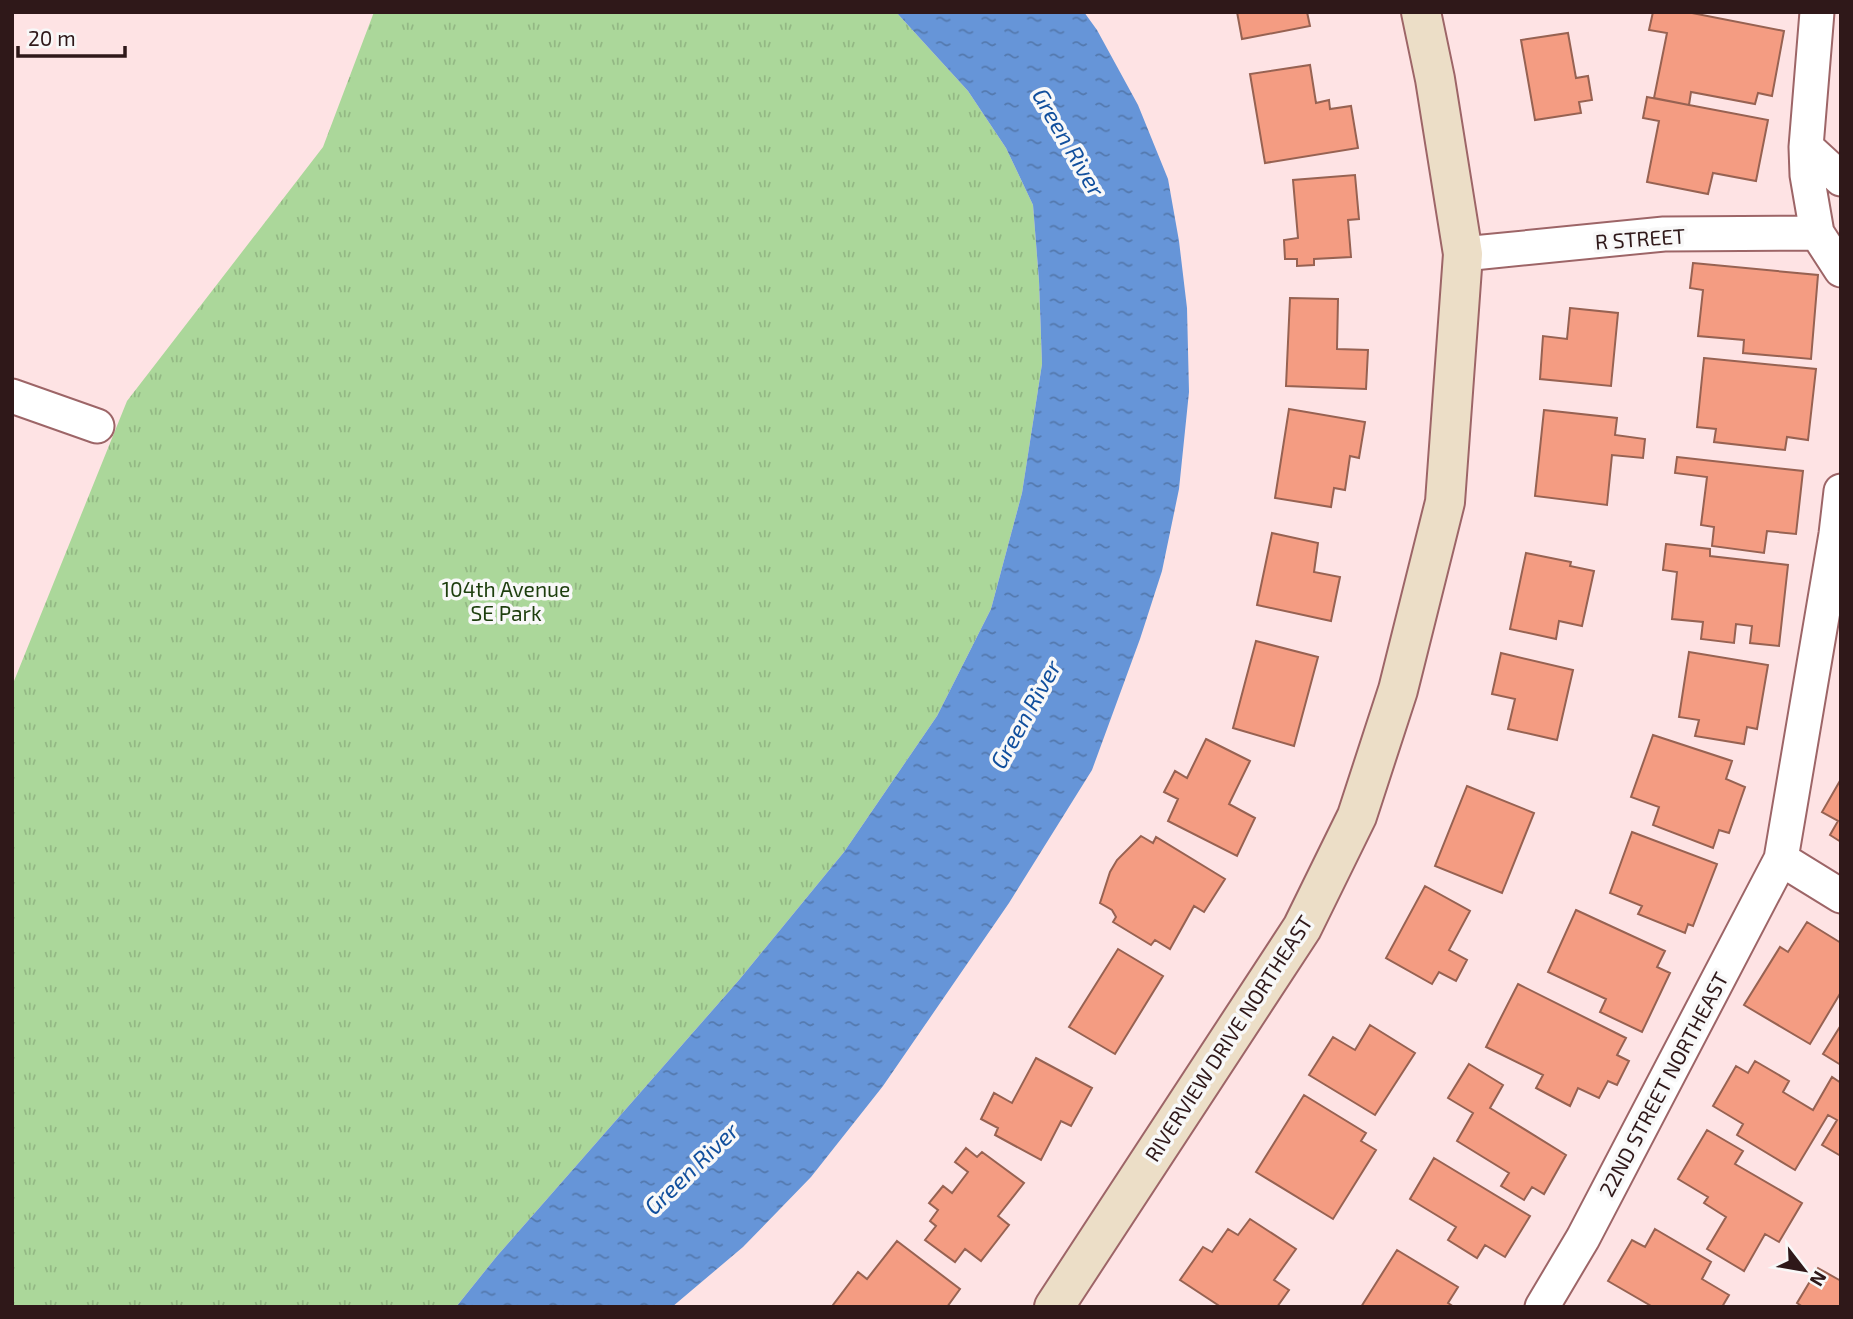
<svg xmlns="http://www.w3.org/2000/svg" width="1853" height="1319" font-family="'Exo 2',sans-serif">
<defs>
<pattern id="park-tufts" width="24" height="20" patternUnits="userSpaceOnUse" patternTransform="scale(1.75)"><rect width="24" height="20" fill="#abd79a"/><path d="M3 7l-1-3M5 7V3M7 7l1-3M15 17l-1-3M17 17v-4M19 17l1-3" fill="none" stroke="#93b884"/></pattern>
<pattern id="water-ripples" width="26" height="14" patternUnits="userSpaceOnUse" patternTransform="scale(1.75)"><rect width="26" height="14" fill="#6695d8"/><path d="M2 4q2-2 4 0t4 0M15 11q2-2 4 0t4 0" fill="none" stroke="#5479ae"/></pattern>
</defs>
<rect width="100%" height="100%" fill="#fee3e4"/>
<path fill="url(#park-tufts)" d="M374,12H896L968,91L1006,148L1033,205L1039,281L1042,364L1022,493L991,609L937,716L844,852L739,980L497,1256L456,1307H12V686L127,401L323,147Z"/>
<path fill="url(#water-ripples)" d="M896,12H1084L1097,30L1138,105L1168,179L1179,241L1187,308L1189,392L1179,489L1162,571L1140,639L1092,770L1009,903L883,1086L811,1177L743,1247L672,1307H456L497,1256L739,980L844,852L937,716L991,609L1022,493L1042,364L1039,281L1033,205L1006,148L968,91Z"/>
<path fill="#f49c82" stroke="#976252" stroke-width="2" d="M1237,12H1307L1310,26L1242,39Z
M1653,12H1687L1784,31L1772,96L1758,93L1755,104L1691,92L1689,105L1654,98L1667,33L1649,30Z
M1568,33L1576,78L1588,76L1592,100L1579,102L1581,113L1535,120L1521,40Z
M1310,65L1316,103L1329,100L1330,109L1351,106L1358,148L1265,163L1250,74Z
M1647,97L1768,120L1756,181L1713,173L1708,194L1647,182L1659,121L1643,118Z
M1355,175L1359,219L1348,220L1351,257L1314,259V265L1297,266V259H1285L1284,240L1298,238L1293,180Z
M1693,263L1818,275L1811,359L1743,353L1744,340L1698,336L1703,290L1690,288Z
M1290,298L1338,299L1337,349L1368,350L1366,389L1286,386Z
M1570,308L1618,313L1611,386L1540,379L1543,336L1567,339Z
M1704,358L1816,369L1808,440L1787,437L1785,450L1714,442L1716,429L1697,427Z
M1289,409L1365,422L1359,458L1350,456L1345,490L1334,488L1331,507L1275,498Z
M1544,410L1617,418L1615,435L1645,439L1643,458L1612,455L1607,505L1535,496Z
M1677,457L1803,471L1796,534L1767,531L1764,553L1712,546L1714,527L1701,525L1707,477L1675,473Z
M1272,533L1318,543L1314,572L1340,577L1331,621L1257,605Z
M1666,544L1710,549V556L1788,565L1779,646L1750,643L1752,626L1736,624L1734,643L1701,639L1703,622L1672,619L1677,572L1663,570Z
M1526,553L1571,562L1570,566L1594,571L1582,626L1559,621L1556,639L1510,629Z
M1256,641L1318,657L1294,746L1233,728Z
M1689,652L1768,665L1757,729L1747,727L1744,744L1695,736L1699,720L1679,717Z
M1501,653L1573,670L1557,740L1508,729L1515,699L1492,694Z
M1653,735L1732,761L1726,779L1745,787L1729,833L1719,830L1713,848L1653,825L1659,807L1631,797Z
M1206,739L1250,761L1229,804L1255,818L1237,856L1168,821L1178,799L1164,792L1175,771L1187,778Z
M1841,779V842L1830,835L1838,821L1822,812Z
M1467,786L1534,813L1502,893L1435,866Z
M1632,832L1717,864L1693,926L1688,924L1685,933L1638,914L1642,906L1610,893Z
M1141,836L1153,843L1156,837L1225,879L1204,912L1194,906L1170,949L1155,940L1151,945L1113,922L1116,917L1112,910L1100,903L1110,872L1117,860Z
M1425,886L1470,911L1449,950L1467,960L1456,981L1439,972L1432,984L1386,958Z
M1576,910L1665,951L1657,967L1670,973L1642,1032L1600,1012L1606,999L1548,972Z
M1807,922L1841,943V992L1810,1044L1744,1005L1780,947L1788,952Z
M1118,949L1163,976L1115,1054L1069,1027Z
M1518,984L1626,1038L1617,1055L1629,1061L1617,1085L1608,1081L1599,1098L1578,1088L1570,1106L1536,1088L1543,1075L1486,1047Z
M1370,1025L1415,1053L1375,1115L1309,1075L1333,1037L1355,1050Z
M1841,1025V1065L1823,1054Z
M1036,1058L1092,1088L1071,1126L1061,1121L1041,1160L995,1135L998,1128L981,1119L994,1093L1012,1103Z
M1755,1061L1789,1081L1783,1092L1813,1110L1832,1077L1841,1083V1156L1822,1145L1837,1120L1828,1115L1795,1170L1737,1135L1743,1124L1713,1106L1736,1066L1748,1073Z
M1469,1064L1503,1085L1490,1108L1566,1155L1544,1194L1532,1187L1524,1200L1501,1186L1509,1173L1457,1141L1473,1113L1448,1098Z
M1304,1095L1366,1133L1361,1141L1376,1150L1333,1219L1256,1172Z
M1707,1130L1743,1151L1735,1164L1802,1203L1779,1242L1765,1234L1744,1271L1707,1249L1726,1217L1704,1203L1708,1197L1678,1179Z
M966,1148L977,1157L982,1152L1024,1183L998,1216L1009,1225L981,1261L965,1249L955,1262L925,1240L936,1226L930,1221L938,1210L929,1203L943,1186L952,1193L968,1172L955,1162Z
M1434,1158L1530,1216L1505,1257L1485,1245L1477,1258L1448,1240L1456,1227L1410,1199Z
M1250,1219L1296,1249L1274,1280L1289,1290L1277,1307H1221L1180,1280L1203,1247L1212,1252L1228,1229L1238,1235Z
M1655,1229L1711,1262L1702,1279L1729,1295L1722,1307H1653L1608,1281L1632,1240L1645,1247Z
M897,1241L960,1289L947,1307H836L833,1305L858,1272L867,1279Z
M1397,1250L1458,1287L1448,1303L1454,1307H1361Z
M1818,1268L1841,1281V1307H1803L1797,1303Z"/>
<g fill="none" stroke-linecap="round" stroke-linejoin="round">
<defs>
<path id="street" d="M1817,12L1806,147L1807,175L1817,233L1841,270
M1806,147L1841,179
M1463,254L1664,234L1817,233
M12,396L97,426
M1781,859L1841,896
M1542,1307L1583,1238L1781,859L1836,534L1841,491"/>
<path id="secondary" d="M1054,1307L1302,928L1357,816L1398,690L1445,502L1463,254L1435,79L1421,12"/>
</defs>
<use href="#street" stroke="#9d6567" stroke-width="37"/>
<use href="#secondary" stroke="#9d6567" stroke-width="42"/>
<use href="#street" stroke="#fff" stroke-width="33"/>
<use href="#secondary" stroke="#ecdec7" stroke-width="38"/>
</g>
<g text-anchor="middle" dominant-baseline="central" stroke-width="7" stroke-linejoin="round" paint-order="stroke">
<g font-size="21" fill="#2f1819" stroke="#f8f8f8">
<text transform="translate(1640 238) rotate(-4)">R STREET</text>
<text transform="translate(1228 1038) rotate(-57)">RIVERVIEW DRIVE NORTHEAST</text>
<text transform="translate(1663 1084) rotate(-62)">22ND STREET NORTHEAST</text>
</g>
<g font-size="21" fill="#1d3e0d" stroke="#f8f8f8">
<text x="506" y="588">104th Avenue<tspan x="506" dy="24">SE Park</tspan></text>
</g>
<g font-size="23" font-style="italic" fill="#114f9d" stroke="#f8f8f8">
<text transform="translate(1069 142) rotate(60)">Green River</text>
<text transform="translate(1025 714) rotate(-61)">Green River</text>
<text transform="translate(691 1168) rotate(-44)">Green River</text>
</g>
</g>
<rect width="1853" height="1319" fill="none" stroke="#2f1819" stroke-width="28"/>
<g transform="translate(1804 1270) rotate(121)" stroke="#f8f8f8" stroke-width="5" paint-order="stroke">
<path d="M0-5L12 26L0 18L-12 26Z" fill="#2f1819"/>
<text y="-10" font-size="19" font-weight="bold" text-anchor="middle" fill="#2f1819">N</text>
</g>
<path d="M18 46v10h107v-10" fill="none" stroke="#2f1819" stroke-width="3.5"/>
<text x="28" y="46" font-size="21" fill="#2f1819" stroke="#f8f8f8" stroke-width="5" paint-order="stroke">20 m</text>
</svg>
